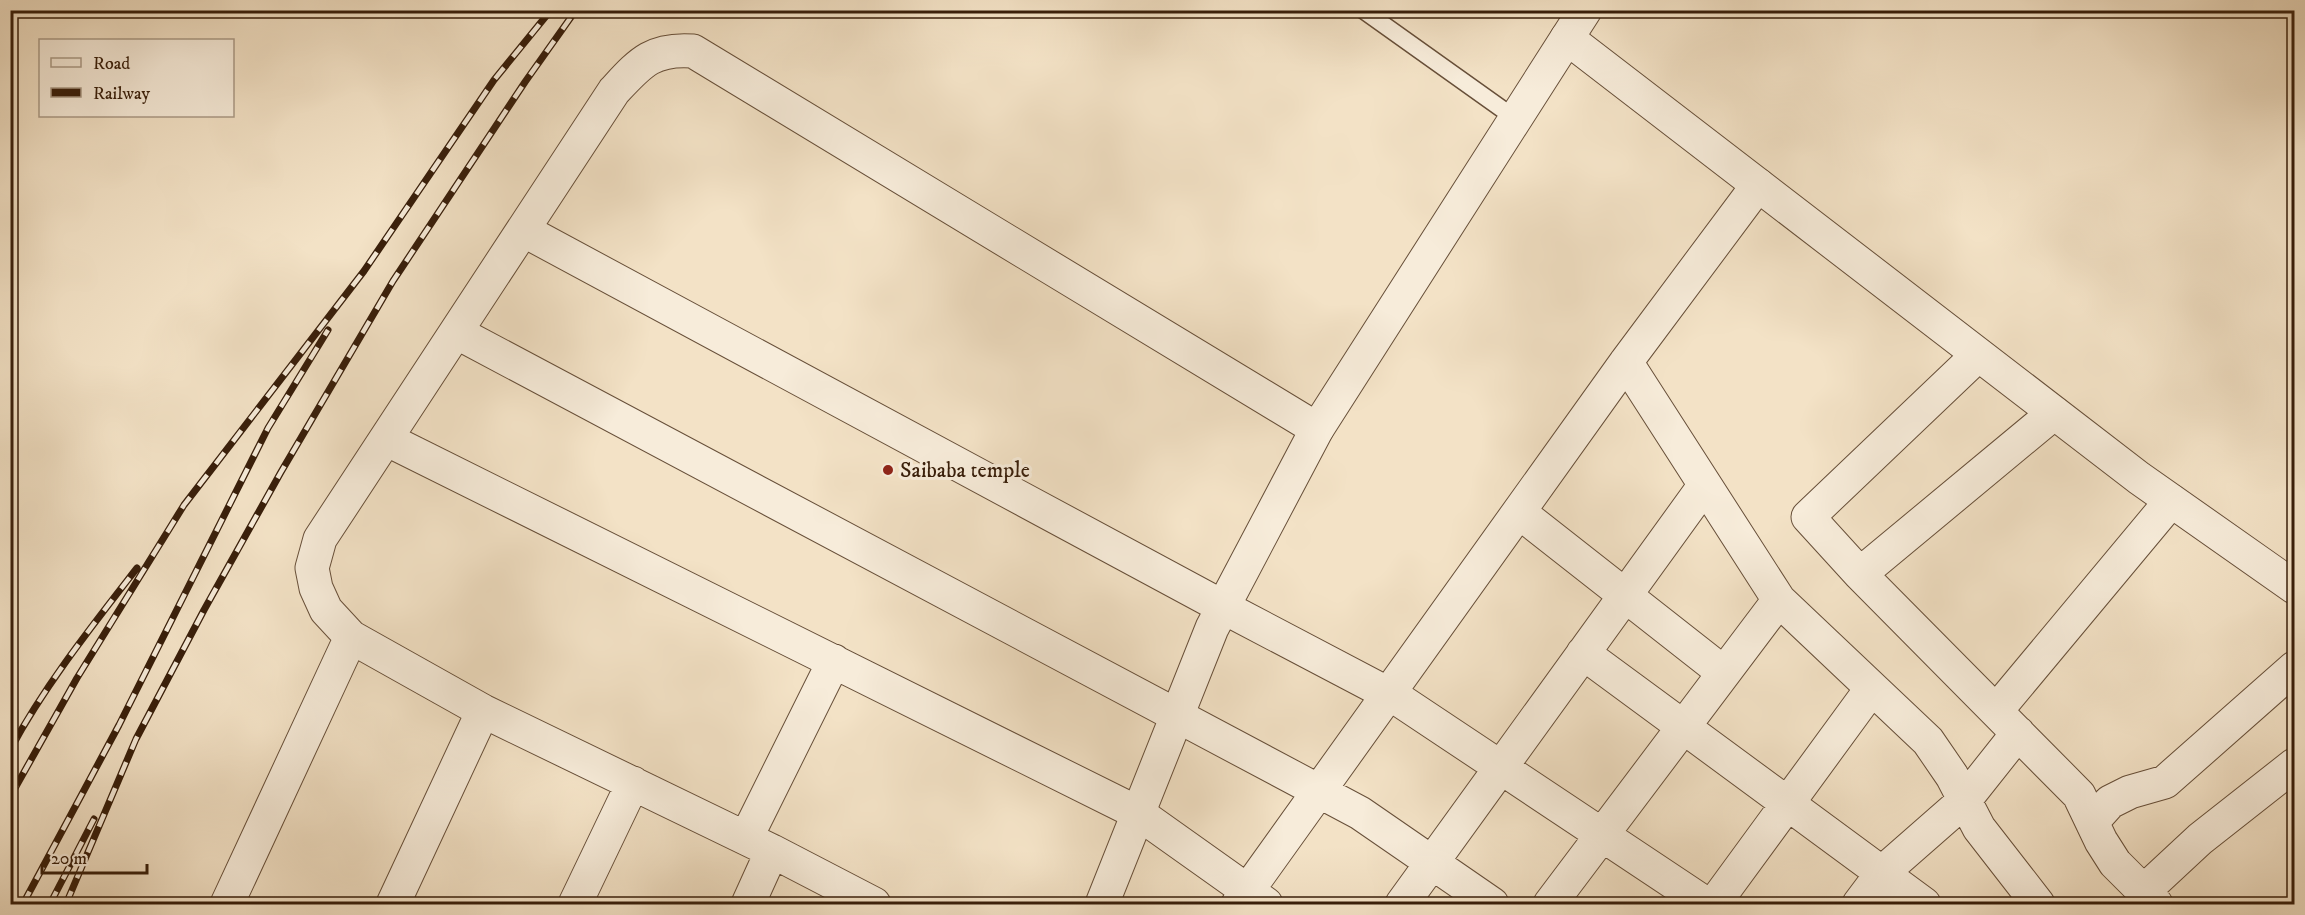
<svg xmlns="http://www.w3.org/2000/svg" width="2305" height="915" font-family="'IM FELL DW Pica',serif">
<rect width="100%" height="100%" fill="#f3e2c6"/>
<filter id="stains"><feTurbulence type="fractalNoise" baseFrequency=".00333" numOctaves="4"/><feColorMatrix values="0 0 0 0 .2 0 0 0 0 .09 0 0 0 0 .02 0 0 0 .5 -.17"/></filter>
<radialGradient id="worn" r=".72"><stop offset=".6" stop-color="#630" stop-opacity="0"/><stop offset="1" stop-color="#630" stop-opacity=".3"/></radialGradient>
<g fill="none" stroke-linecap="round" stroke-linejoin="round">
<defs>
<path id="service" d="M1363,10L1516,119"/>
<path id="minor" d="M1567,38L1585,10
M523,230L1223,607L1398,699L1706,904
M456,332L1360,813L1492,904
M1978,355L1808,517L1860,574L2079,795L2101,841L2115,863L2156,904
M1626,362L1779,600L1928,741L1952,776L1979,828L2038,904
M386,439L1138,813L1266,904
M1519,512L1724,673
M1860,574L2054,413
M1583,653L1924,904
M1996,711L2171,501
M2092,822L2110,802L2130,792L2165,782L2294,668
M746,838L834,661
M2143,892L2200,839L2294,765
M227,904L351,637
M393,904L483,711
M575,904L633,783
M748,904L772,851
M874,904L772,851L483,711L351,637L326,610L316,588L312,568L320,539L614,91C640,63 652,48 693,51L1317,429
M1238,904L1626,362L1758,185
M1402,904L1705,485
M1550,904L1779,600
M1714,904L1872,688
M1859,904L1883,872L1964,801L2018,733"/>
<path id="tertiary" d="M1102,904L1212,628L1317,429L1567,38L2139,478L2294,587"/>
</defs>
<use href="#service" stroke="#674f39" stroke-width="19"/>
<use href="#minor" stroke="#674f39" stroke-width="35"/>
<use href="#tertiary" stroke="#674f39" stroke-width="35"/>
<use href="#service" stroke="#f7ecda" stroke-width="16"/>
<use href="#minor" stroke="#f7ecda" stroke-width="33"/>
<use href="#tertiary" stroke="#f7ecda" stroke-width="33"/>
<defs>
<path id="rail" d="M10,750C45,685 92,626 137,568
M10,797L77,678L184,505L364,271L494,80L551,10
M23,904L119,725L268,428L328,330
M50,904L94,819
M66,904L136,739L204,610L281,472L393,281L525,82L576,10"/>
</defs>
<use href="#rail" stroke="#381e0a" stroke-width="7"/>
<use href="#rail" stroke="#f7ecda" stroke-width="4.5" stroke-dasharray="14" stroke-linecap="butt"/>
</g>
<circle fill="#8f2418" stroke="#f7ecda" stroke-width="2" cx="888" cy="470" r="6"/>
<g text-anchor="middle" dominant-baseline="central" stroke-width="6" stroke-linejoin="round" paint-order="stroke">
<g font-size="22" fill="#381e0a" stroke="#f7ecda" text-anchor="start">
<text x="900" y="470">Saibaba temple</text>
</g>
</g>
<rect width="2305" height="915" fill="none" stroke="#f3e2c6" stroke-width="36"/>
<rect x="12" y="12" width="2281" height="891" fill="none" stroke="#381e0a" stroke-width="3"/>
<rect x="18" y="18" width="2269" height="879" fill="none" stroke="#381e0a" stroke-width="1.5"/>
<rect x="39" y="39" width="195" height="78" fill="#f7ecda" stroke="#ab9a87" stroke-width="1.5"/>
<rect x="51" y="58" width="30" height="9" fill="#f7ecda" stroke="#ab9a87" stroke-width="1.5"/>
<text x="93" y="69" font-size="18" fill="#381e0a">Road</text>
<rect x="51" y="88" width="30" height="9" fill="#381e0a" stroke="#ab9a87" stroke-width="1.5"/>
<text x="93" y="99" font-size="18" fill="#381e0a">Railway</text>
<path d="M42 864v9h105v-9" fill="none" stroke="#381e0a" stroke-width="3"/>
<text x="51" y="864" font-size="18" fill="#381e0a" stroke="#f7ecda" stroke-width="4.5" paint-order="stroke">20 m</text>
<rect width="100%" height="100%" filter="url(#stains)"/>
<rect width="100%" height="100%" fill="url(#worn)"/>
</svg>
